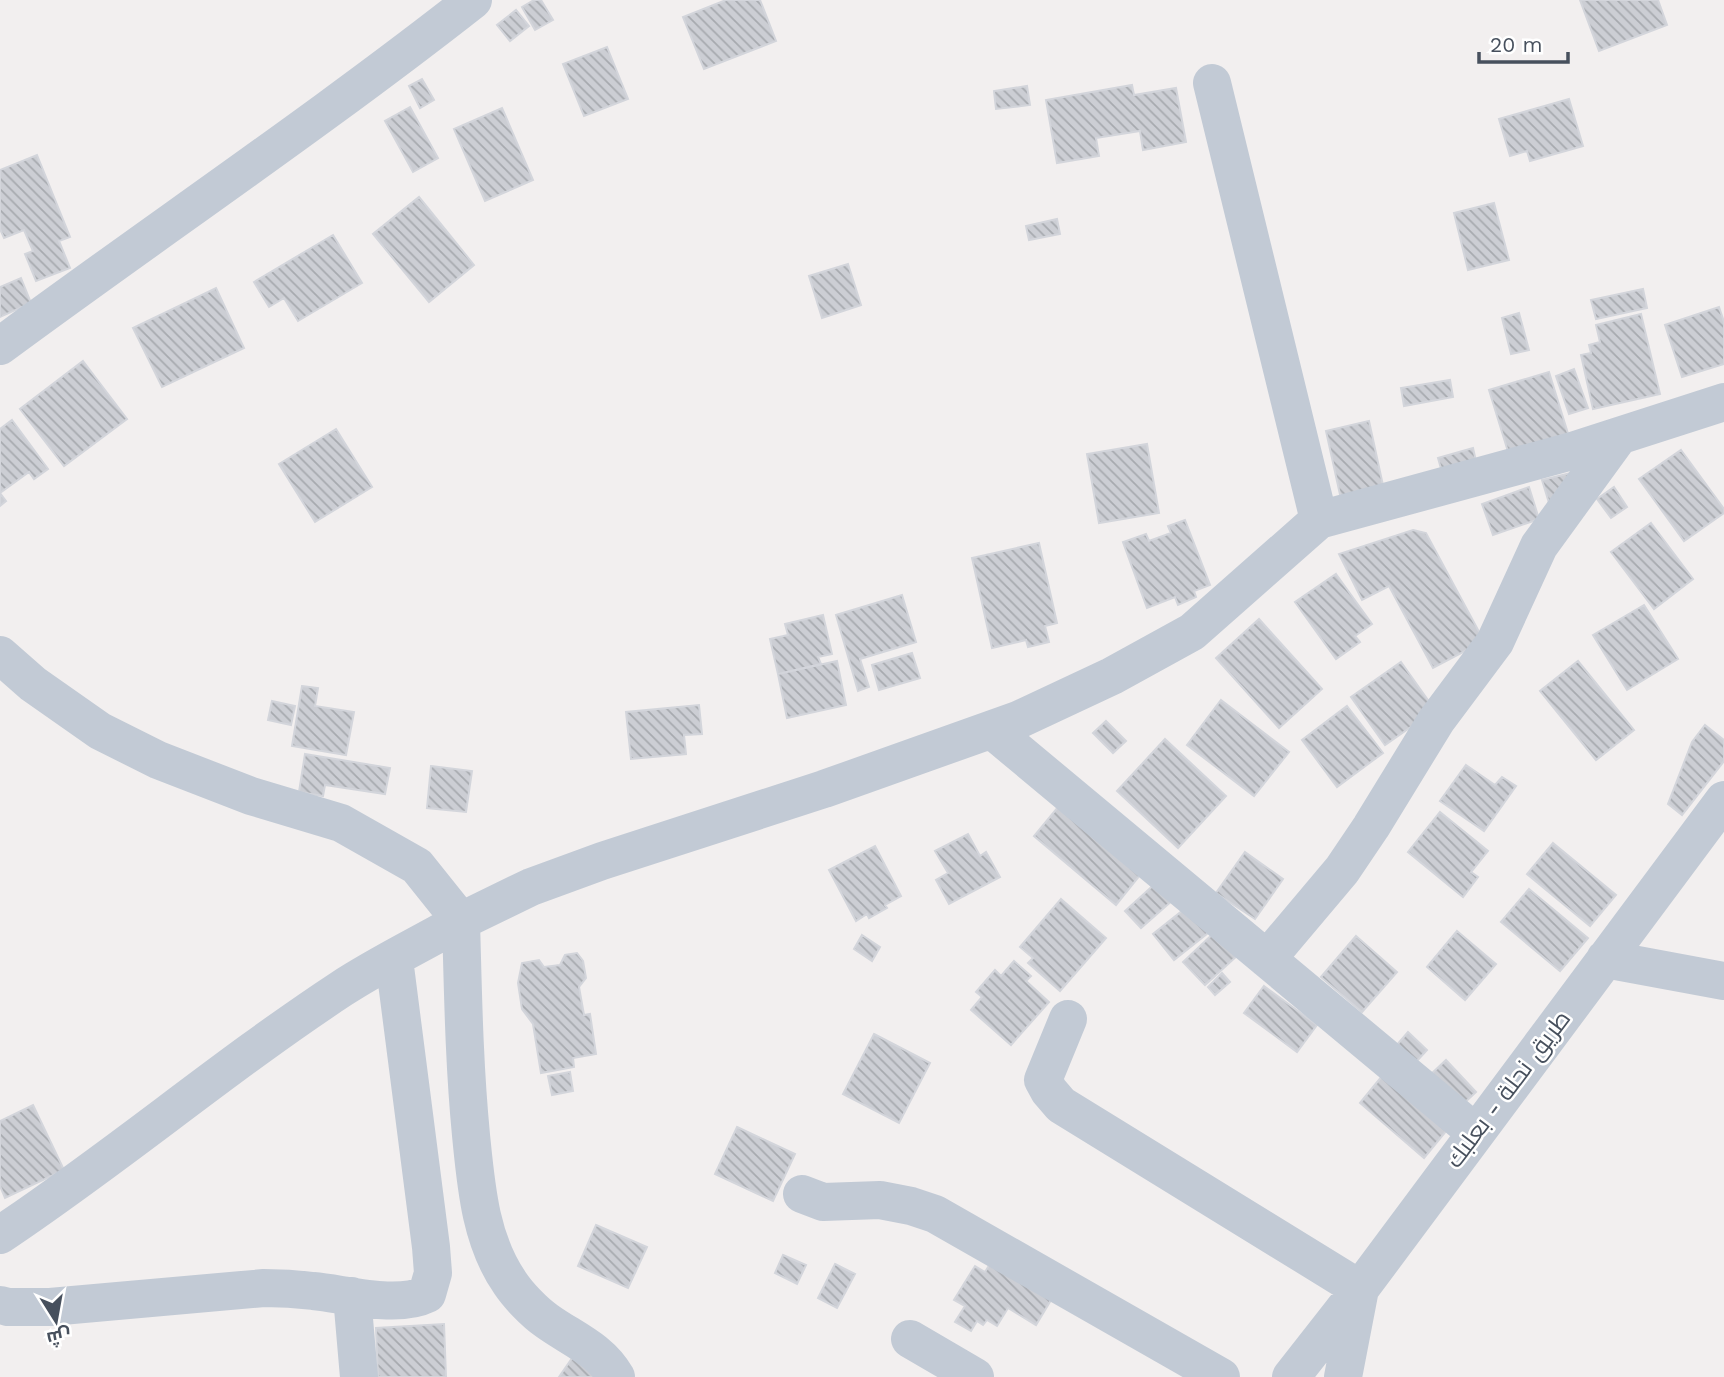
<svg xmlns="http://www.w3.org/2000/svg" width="1724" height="1377" font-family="'Work Sans',Cairo,sans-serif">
<defs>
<pattern id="building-back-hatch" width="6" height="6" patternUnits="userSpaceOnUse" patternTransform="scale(1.75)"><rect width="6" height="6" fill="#ccced4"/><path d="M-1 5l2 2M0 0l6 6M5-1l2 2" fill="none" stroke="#a7aaaf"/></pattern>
</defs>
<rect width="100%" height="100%" fill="#f2efef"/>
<path fill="url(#building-back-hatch)" stroke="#d3d5db" stroke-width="2" d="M534,0H541L553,20L535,30L522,7Z
M726,0H760L776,41L704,69L683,17Z
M1580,0H1658L1667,25L1599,51Z
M516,10L529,26L510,41L497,25Z
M607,47L628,99L584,116L563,64Z
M422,79L434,100L420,108L409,86Z
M1132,85L1134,95L1176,88L1186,142L1143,150L1140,131L1096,138L1099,156L1057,163L1046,100Z
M1027,86L1030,105L996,109L994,91Z
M1569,99L1583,146L1530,161L1527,151L1510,156L1499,119Z
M410,107L438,158L413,172L385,121Z
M502,108L533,180L485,201L454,129Z
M37,155L70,237L59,241L70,268L36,281L25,254L33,251L24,230L4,238L0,229V170Z
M419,197L474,265L429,302L373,234Z
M1494,203L1509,260L1468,270L1454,213Z
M1057,219L1060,234L1029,240L1026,226Z
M333,235L362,283L298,321L284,298L269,307L254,282Z
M848,264L861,305L822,318L809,276Z
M21,278L31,303L0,317V287Z
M216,288L244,348L162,387L133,328Z
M1643,289L1647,308L1596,319L1591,300Z
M1719,307L1724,322V364L1682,377L1665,325Z
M1519,313L1529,350L1511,354L1502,318Z
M1641,314L1660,394L1593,409L1581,355L1591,353L1589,345L1600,342L1596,325Z
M83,361L127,419L64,466L20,409Z
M1574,369L1588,408L1569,414L1556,376Z
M1549,372L1570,440L1510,458L1489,390Z
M1450,380L1453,397L1404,406L1401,388Z
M12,420L48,469L34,479L29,472L0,493L6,501L0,506V429Z
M1369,421L1384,490L1341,499L1326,431Z
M336,429L372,487L315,522L279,464Z
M1147,444L1159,513L1099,523L1087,454Z
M1473,448L1478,470L1444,479L1438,458Z
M1681,450L1724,509V513L1684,541L1639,479Z
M1579,471L1553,516L1542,480Z
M1529,487L1539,519L1493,535L1482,504Z
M1614,487L1627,507L1611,518L1597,499Z
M1185,520L1210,585L1194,591L1196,597L1178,605L1175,597L1147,608L1123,542L1146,534L1149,541L1171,533L1168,526Z
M1651,523L1693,579L1654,609L1611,552Z
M1413,530L1426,533L1484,641L1433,668L1389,586L1362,600L1339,554Z
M1039,543L1057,623L1045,626L1049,642L1028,647L1026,640L992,648L972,558Z
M1336,574L1372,624L1355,636L1360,642L1336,659L1295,602Z
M902,595L916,642L860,659L869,687L858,691L836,615Z
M1644,605L1678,659L1627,690L1593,635Z
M823,615L832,654L818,657L821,664L778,674L770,639L788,635L785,624Z
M1259,619L1322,689L1279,728L1216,658Z
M912,653L920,678L879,690L872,665Z
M837,661L846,705L787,718L778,674Z
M1578,661L1634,730L1596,760L1540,691Z
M1401,662L1435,710L1385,745L1351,697Z
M302,686L318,688L315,706L354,712L346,755L292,746Z
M1221,700L1289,752L1254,796L1187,745Z
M272,701L295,706L291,725L268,720Z
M699,705L702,734L684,735L686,754L631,759L626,712Z
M1347,706L1383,753L1337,787L1302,740Z
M1106,721L1126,741L1113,753L1093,733Z
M1705,725L1724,740V761L1682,815L1668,804L1692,742Z
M1165,739L1226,796L1178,848L1117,791Z
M305,754L390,768L385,794L325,785L323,796L299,792Z
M1466,765L1495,785L1502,777L1516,786L1484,831L1440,801Z
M431,766L472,771L466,812L427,808Z
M1068,795L1149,864L1116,905L1034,836Z
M1440,812L1488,851L1471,872L1478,877L1463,897L1408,852Z
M968,834L980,856L986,852L1000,877L949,904L936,880L948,873L935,851Z
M1553,843L1616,895L1590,926L1527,874Z
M875,846L901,896L885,905L887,908L869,918L867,914L856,921L829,870Z
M1245,852L1283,879L1255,919L1216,893Z
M1157,882L1173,900L1141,928L1125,911Z
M1529,889L1588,938L1560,971L1501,922Z
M1061,899L1106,938L1060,991L1028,963L1033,958L1020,947Z
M1187,907L1208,933L1174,960L1153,934Z
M1216,931L1238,955L1205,985L1183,962Z
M1457,931L1496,964L1465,1000L1427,967Z
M862,935L880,947L872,961L854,949Z
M1356,936L1397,972L1362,1012L1321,977Z
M577,953L583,961L586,978L579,987L584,1015L590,1014L596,1054L573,1058L574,1067L541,1073L533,1024L522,1009L518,983L522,963L539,960L544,967L560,965L565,955Z
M1014,961L1031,976L1026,981L1049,1002L1011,1045L971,1010L982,997L976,992L995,970L1001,976Z
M1222,973L1230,982L1215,995L1208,987Z
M1264,986L1317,1025L1297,1052L1244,1013Z
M1408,1032L1427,1050L1415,1063L1396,1046Z
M874,1034L930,1063L899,1123L843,1094Z
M1446,1060L1476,1092L1461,1106L1431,1074Z
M1387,1070L1452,1124L1424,1158L1360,1103Z
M570,1072L573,1091L552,1095L548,1076Z
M33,1105L64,1170L5,1198L0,1186V1121Z
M737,1127L795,1154L773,1201L715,1174Z
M596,1225L647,1247L628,1288L578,1266Z
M783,1255L806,1265L797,1284L775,1273Z
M993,1259L1054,1295L1036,1325L1008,1308L997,1326L987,1320L983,1325L977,1321L971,1331L955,1322L965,1306L954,1300L975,1266L985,1272Z
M835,1264L855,1274L837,1308L818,1298Z
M444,1324L446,1377H378L376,1328Z
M577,1351L610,1377H559Z"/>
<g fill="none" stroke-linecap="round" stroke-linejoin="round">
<path stroke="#c2cad5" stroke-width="38" d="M1212,83L1319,520
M0,346C157,230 319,121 473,0
M0,655L33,684L100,731L158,760L251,796L341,823L417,866L461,921L531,887L602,861L824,789L1018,720L1112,676L1192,632L1319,520L1572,451L1724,402
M992,730L1476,1133
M1267,959L1342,870L1371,827L1436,721L1495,642L1539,546L1619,436
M1605,959L1724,981
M1068,1019L1043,1080L1049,1091L1061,1105L1360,1289L1343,1377
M802,1194L823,1202L880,1200L911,1206L935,1214L1221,1377
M0,1235C117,1157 224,1066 341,989C379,964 421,944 461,921C463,992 464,1063 471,1135C476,1185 480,1240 510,1283C518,1295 534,1312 547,1321C572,1339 600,1349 616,1377
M352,1296L359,1377
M0,1305L8,1307H50L264,1288C280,1288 297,1289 313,1291C346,1294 397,1309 427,1294L433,1273L431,1247L394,959
M910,1339L975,1377
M1291,1377L1360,1289L1724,800"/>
</g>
<g text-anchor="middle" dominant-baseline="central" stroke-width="5" stroke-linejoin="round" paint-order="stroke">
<g font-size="24" fill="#47505d" stroke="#fff">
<text transform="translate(1508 1089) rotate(-53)">طريق نحلة - بعلبك</text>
</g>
</g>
<g transform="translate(56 1321) rotate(169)" stroke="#ffffff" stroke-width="5" paint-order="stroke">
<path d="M0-5L12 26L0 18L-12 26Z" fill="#47505d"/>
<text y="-10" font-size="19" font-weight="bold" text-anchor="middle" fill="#47505d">ش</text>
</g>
<path d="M1479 52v10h89v-10" fill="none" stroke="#47505d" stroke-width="3.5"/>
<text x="1490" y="52" font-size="21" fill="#47505d" stroke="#ffffff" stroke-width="5" paint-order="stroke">20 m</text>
</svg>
